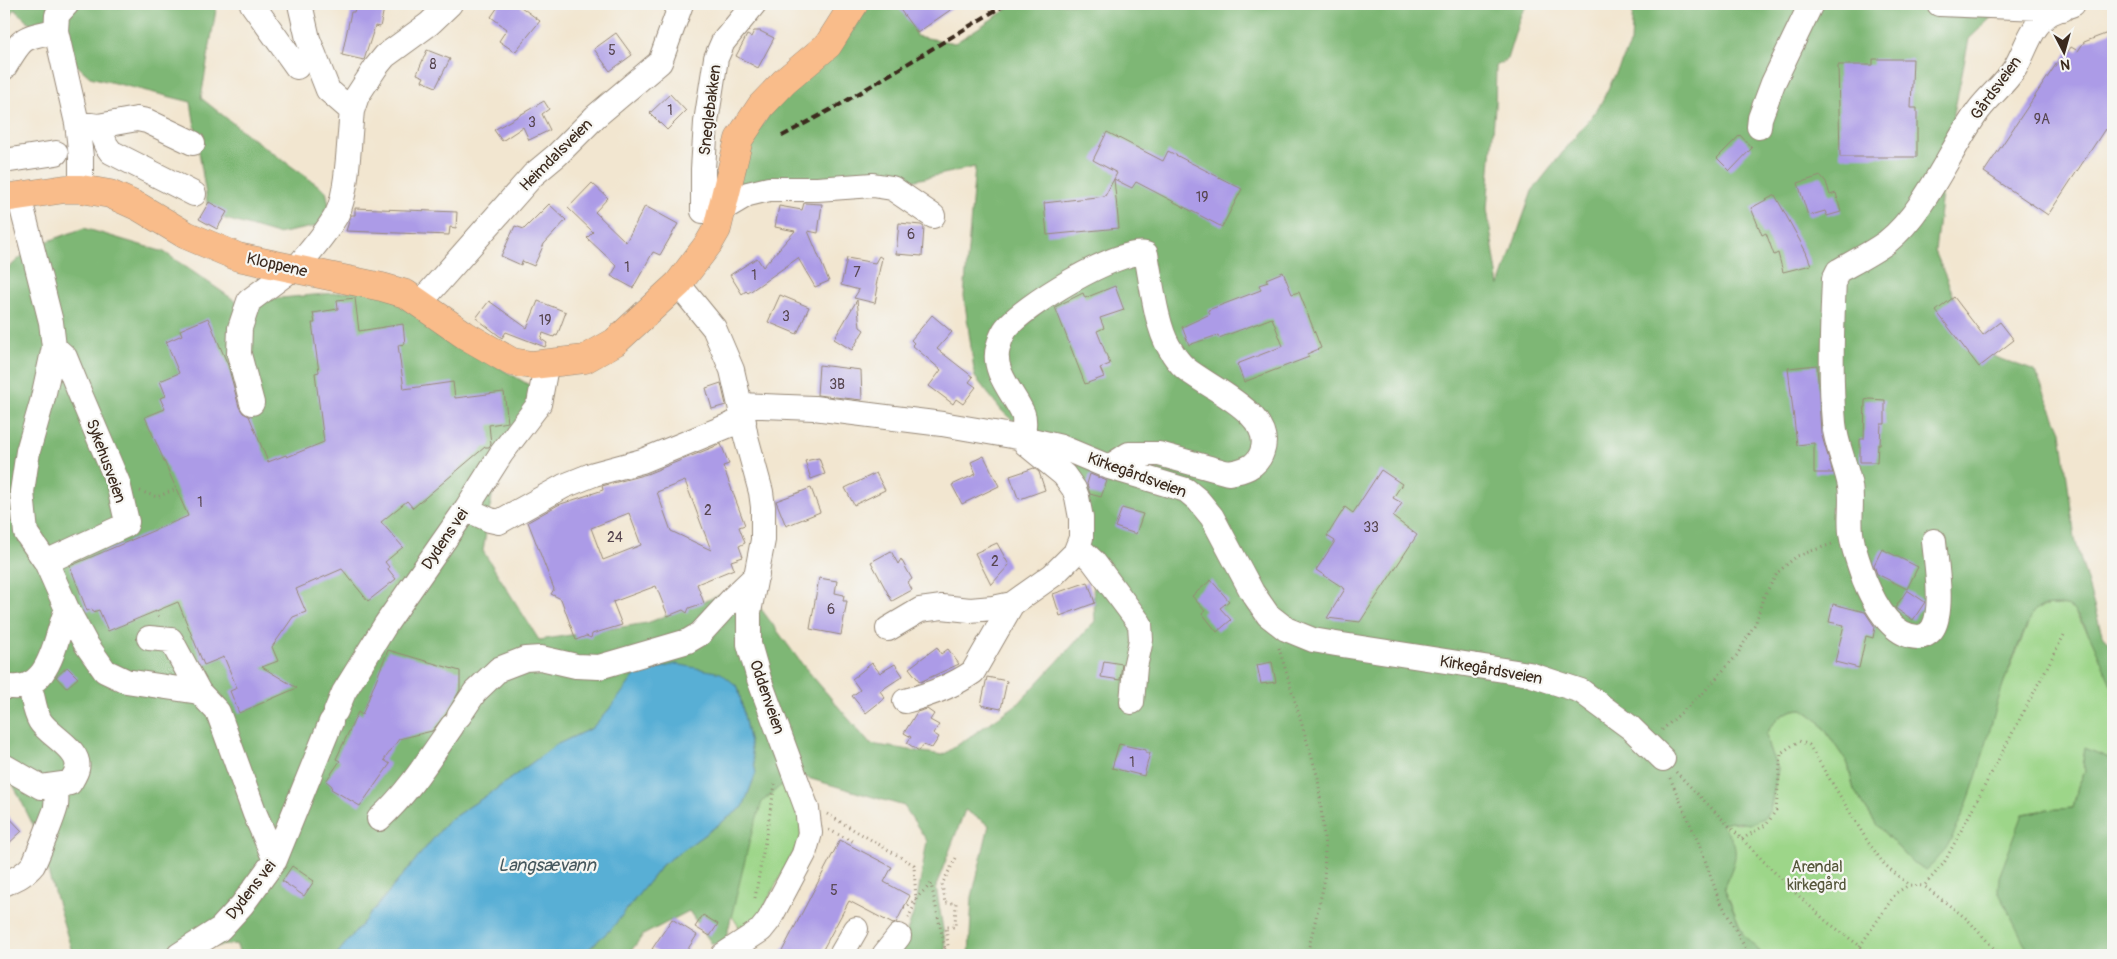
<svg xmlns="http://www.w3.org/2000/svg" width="2117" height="959" font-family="Pangolin,sans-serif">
<rect width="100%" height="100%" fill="#f6f6f2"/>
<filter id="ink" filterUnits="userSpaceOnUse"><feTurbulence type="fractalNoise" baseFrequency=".02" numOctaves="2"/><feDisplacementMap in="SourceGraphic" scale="10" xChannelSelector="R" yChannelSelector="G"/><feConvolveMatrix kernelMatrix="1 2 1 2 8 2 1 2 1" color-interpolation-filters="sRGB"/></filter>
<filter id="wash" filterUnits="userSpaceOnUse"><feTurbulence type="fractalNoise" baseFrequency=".0096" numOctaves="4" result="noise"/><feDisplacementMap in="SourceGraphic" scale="20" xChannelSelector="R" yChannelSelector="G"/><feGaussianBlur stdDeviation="1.12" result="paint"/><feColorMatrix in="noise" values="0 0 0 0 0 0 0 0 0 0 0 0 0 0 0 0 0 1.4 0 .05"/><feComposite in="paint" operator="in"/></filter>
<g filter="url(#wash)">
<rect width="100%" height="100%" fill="#f2e6d0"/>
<path fill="#9dd689" stroke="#6c8054" d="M2050,605L2068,606L2074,611L2092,639L2113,688V749L2109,758L2085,749L2083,761L2085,772L2078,786L2073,808L2046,810L2023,814L2015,921L2030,955H1763L1743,934L1724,887L1732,868L1721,824L1730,821L1739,824L1765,817L1770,810L1778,769L1769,749L1766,734C1775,720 1785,709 1803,709L1819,721L1848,764L1854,790L1876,824L1912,862L1926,870L2033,612L2036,609Z
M767,745L801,815V838L755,924L743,933L697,862Z"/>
<path fill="#7eb775" stroke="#5c704a" d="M4,4H217L201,98L249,136L326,191L333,223L277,234L209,214L191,102L90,77L14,9L4,34Z
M861,4H909L916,36L955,43L1015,4H1528L1521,14L1507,59L1496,66L1495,107L1487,209L1499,286L1532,191L1599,107L1631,43L1633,4H2012L2004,5L1969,39L1948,143L1935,251L1976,350L2035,371L2061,431L2075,539L2102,634L2113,646V688C2103,670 2086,616 2069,607C2065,605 2059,605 2054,605C2047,605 2038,607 2033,612C2023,634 2013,657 2005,679C1987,730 1968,839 1926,870L1912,862L1876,824L1854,790L1848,764L1819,721L1803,709C1785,709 1775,720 1766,734L1769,749L1778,769L1770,810L1765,817L1750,824L1730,821L1721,824C1743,849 1736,859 1724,887L1743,934L1763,955H969L972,897L989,825L965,810L936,886L947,954L946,955H893C917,925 920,879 927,841L904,806L794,774L762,802L750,839L725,943L712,944L689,911L643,935L628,955H582L612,928L662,865L743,807L756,773L738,687L612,706L592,728L556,745L495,790L449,820L336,955H241L236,944L182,950L170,955H73L35,829L4,766V272L32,247L84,228L164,252L237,302L346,292L375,287L458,343L548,396L493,490L483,551L539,640L647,623L744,586L802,664L870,744L943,755L1019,703L1095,621L1092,567L1066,460L1022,429L1002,411L975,377L964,296L975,167L893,185L737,193L748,145L809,59Z
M2085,748L2109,758L2113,749V944L2106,955H2030L1998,890L1999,877L2023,814L2046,810L2073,808L2078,786L2085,772L2083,761Z"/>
<path fill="#59afd5" stroke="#4a6c7a" d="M676,664L721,673L738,687L756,773L743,807L662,865L612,928L582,955H336L449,820L495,790L556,745L592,728L612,706L636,674Z"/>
<g id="blocks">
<path fill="#ac9be7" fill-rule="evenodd" d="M356,4H385L380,27L375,26L364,60L342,55L351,12H354Z
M500,4H517L540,21L515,52L499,41L507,29L491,17Z
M896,4H959L917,33Z
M754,31H760L774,38L758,68L736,56L747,35L751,37Z
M2113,31V135L2105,129L2048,215L1984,172L2059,60L2061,62L2071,47L2078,51L2084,42Z
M616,33L632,55L610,71L594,49Z
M427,50L450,59L436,87L422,81L424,77L417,74Z
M1873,59H1913L1911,108H1917V157H1840L1838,65H1873Z
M670,94L686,111L667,130L650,113Z
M544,101L549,109L542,114L550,130L529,140L523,127L502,141L494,130Z
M1107,132L1163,161L1168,151L1242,189L1222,227L1136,182L1132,188L1114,179L1117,173L1093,160Z
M1740,135L1752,148L1730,171L1717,158Z
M1821,176L1826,182L1830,195L1836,193L1841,212L1827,216L1825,211L1808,216L1798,183Z
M1114,179L1119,228L1047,235L1044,203L1105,196Z
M592,183L608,198L595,212L626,242L645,206L678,224L660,255L653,252L633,288L611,276L617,266L587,238L593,232L568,208Z
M1775,195L1806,252L1811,265L1783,272L1778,253L1774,255L1766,233L1762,235L1751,208Z
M209,202L227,212L217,229L199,219Z
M804,203L822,204L818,233L808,231L829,281L815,287L798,258L748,293L746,291L742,294L730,275L757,258L763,267L795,231L775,227L779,206L802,210Z
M549,204L566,220L544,244L534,266L522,261L521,265L501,256L515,226L524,229Z
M355,208L457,212L456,228L450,227L449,235L346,231L351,215H355Z
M899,223L921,225L924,227L922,256L896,254Z
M879,256L882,258L876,286L878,287L875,303L854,298L859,290L841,285L847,258L875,263Z
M1283,272L1292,294L1299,292L1321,348L1307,354L1309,357L1244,382L1237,364L1283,346L1272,318L1219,338L1218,335L1189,345L1182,327L1210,314L1208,310L1261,290L1259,285L1268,282L1266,279Z
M1115,286L1124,310L1100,318L1104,328L1097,331L1110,364L1100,368L1104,377L1085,384L1055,307L1083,293L1085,298Z
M780,295L809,307L797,334L768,322Z
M1954,297L1983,335L2000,322L2014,340L1979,367L1936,311Z
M355,298L359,331L403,324L405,344L398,345L404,389L453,382L455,398L504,392L508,422L489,425L491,444L489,447H485L413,508L407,501L381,522L403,547L385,562L389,567L388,569L396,579L368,601L342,569L296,589L306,612L293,617L272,647L278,661L262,667L297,688L239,713L230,691L237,688L224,657L204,665L178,602L108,631L99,610L93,612L92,609L87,611L70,566L188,516L145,417L165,409L160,398L166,396L160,381L179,373L166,342L182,335L180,330L208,318L228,365L239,407L243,413L249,416L268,462L286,455L287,457L324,442L315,373L319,372L312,323H315L313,313L338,309L337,300Z
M857,300L860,327L864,330L852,350L834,339Z
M489,301L527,328L538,301L566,312L557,336L555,335L554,337L543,333L541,339L547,343L545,347L506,332L502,338L476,318Z
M932,315L952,332L937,349L973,377L969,382L976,387L963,404L956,399L953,404L929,386L941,370L912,345L914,343L911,340Z
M819,365L861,370L862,400L817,395Z
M1817,365L1821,433L1833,473H1814V443L1797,445L1788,368Z
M721,383L726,405L712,409L706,388Z
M1869,399L1885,400V424H1881L1880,444H1878L1877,462H1860V439H1864L1865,400Z
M721,444L729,464L723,466L745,525L739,527L745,543L739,546L743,557L731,561L734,569L697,584L704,603L689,608L687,613L683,610L668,616L656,586L613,602L622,625L592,634L591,638L586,636L576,640L561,599L551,594L554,589L528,522L558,505L603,490L602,486L647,474ZM685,481L711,550L671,531L657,492ZM629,513L641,545L603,560L591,528Z
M984,456L999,486L962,504L952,485L976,474L971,462Z
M819,458L825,474L811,479L805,461Z
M1034,468L1039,472L1045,490L1020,499L1018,498L1010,476Z
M1381,470L1402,484L1393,498L1402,503L1393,517L1417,535L1360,622L1327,618L1345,589L1316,570L1335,541L1327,536L1345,507L1353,513Z
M876,473L885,490L854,505L845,488Z
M1090,474L1107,481L1101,497L1090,494L1087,484Z
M811,488L820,512L786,526L776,501Z
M1122,508L1143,514L1136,534L1115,527Z
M997,543L1009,565L991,585L975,553Z
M1882,549L1918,567L1907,589L1877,574L1874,565Z
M891,551L898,564L901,559L912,579L908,582L912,590L892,601L871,562Z
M819,578L837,581L835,593L844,595L843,601H847L841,635L810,629Z
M1211,580L1229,601L1220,608L1231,620L1217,632L1202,613L1205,611L1192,596Z
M1088,582L1095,603L1060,616L1053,594Z
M1907,590L1925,602L1913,620L1895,608Z
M1833,604L1865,612L1875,627L1873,638L1866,636L1859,668L1835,662L1844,625L1829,622Z
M937,647L941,654L948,649L959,664L920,682L909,668Z
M388,650L460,671V690L446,714L432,731L399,739L384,760L390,764L360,806L331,789L332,786L326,781L340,761L336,759L358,712L362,715Z
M1104,661L1122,664L1120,680L1101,677Z
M1272,662L1276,682L1261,684L1257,665Z
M872,663L880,673L895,664L903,676L880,691L885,698L866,713L852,696L860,690L852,679Z
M67,667L78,678L66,688L56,677Z
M987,677L1007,681L1001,709L981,705Z
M927,709L934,714L930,720L939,725L933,733L939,737L932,748L923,745L919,751L907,743L911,737L904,733L917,712Z
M1119,744L1146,750V753H1150L1144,776L1112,768Z
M4,812L22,831L4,848Z
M840,840L892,867L884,882L910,896L904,907L896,923L893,924L849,901L820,955H780Z
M292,866L314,881L304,896L282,881Z
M703,915L718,924L710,936L695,927Z
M672,919L697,935L684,955H662L652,949Z"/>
</g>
</g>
<g filter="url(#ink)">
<use href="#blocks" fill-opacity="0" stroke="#968877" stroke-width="1"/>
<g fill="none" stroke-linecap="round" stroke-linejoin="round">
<defs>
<path id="minor" d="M67,4L57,15L56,31L77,123L81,157V189
M252,4L297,67
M754,4L723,42L716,58L706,122L703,169V211L721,210L748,194L769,189H817L873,185L892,188L933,216
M1939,4L2063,9
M4,68C23,37 20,38 56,31
M352,111L357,96L376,67L385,56L429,24L450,4
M77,123L98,126L106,145L111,152L194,194
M98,126L137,119L147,121L193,143
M1759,127L1760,118L1773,83L1811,4
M4,161L56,153
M19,196L51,322L54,347L42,402L28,451L22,492L26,533L46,562L67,609L86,644L105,671L126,681L199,692L218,712L255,814L275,860
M295,270C309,252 326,234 337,214C348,193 349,136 352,111L328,90L308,39L300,4
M678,284L714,328L732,370L740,405L814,408L942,424L1023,438L1061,447L1109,467L1186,490L1198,500L1212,517L1252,592L1268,615L1286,629L1313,640L1336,644L1529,674L1581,691L1631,728L1663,759
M420,303L533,175L557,155L596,116L660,62L681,4
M252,403L239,354L240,328L249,301L292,269
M466,509L490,520L499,522L564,486L594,474L642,461L730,425L744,422
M1934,541C1936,563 1944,609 1933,628C1930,633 1924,637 1918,637C1890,636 1873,601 1864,579C1860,566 1854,552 1852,539C1848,522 1853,503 1850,486C1846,465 1836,445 1834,423C1830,376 1832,327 1834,279L1838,271C1854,262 1872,253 1887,242C1926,211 1949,151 1978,111C1989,96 2005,84 2015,68C2026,50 2030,27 2049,14C2056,10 2066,7 2073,4
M1079,548L1093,561L1140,624L1141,640L1135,667L1132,702
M46,562L126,525L127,522L118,483L81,396L65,357L54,347
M888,629L920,610L942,607L970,610L993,608L1012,604
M149,638L171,640L199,692
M4,686C52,696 54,638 67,609
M905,701C929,695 953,686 973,672L1012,604L1053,575L1075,553L1081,538V518L1077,497L1074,489L1064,475L1026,444C1020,434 1027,424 1023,414C1015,395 991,371 998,348C999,343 1002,335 1005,330C1021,307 1119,247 1146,254C1151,279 1156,326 1169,347C1173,354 1179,363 1185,368C1208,388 1276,414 1262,452C1257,467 1243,471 1228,473L1159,454H1129L1109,467
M336,711L344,692L386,624L466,509L501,454L539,404L545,372L544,364
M459,716L475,692L499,669L525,659L541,658L576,666L599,667L688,641L700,634L733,598L757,575
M4,766L41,787L70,783C72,779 76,774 77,769C82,750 49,736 40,721C34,711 33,695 29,684
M379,819C409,792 429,759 452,726
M4,884C15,879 25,875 33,865C35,862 56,810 56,806C57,800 56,793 56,786
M179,955L220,929L242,905L275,860L331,722
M723,955L761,930L769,920L804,854L810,833L807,809L759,679L749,644V612L763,540V507L761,492L746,437L740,405
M841,955L856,929
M884,955L899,936"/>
<path id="major" d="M4,198L65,189H81L110,194L139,207L186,235L238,257L382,287L406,294L465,335L512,362L532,365L585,359L615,342L678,284L709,243L717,229L739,139L761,106L784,82L828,45L854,4"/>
</defs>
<use href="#minor" stroke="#968877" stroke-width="26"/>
<use href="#major" stroke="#968877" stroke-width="29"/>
<path stroke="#968877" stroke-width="3" stroke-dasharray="1 4" stroke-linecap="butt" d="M140,491L157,497L176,489
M156,611L160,620
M1279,648L1318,778L1325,847L1324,884L1307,955
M1662,730L1704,692L1737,655L1756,622L1763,598L1778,572L1797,556L1832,544
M1676,772L1788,886L1826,921L1860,946L1867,955
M1670,778L1701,849L1718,897L1749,955
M827,814L914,865L916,902L908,918
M829,830L854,842
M1742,839L1767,824L1776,810L1781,753L1799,741L1809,745L1868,842L1884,864L1909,885L1924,886
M755,898L775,784
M1860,946L1896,893L1909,885
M945,949L948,946L946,927H955L956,903H945L942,884L956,858
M2000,955L1967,919L1924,886L1944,863L2064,635"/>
<use href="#minor" stroke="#fff" stroke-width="24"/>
<use href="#major" stroke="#f9bc8a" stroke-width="28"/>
<path stroke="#3b2a1e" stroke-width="4" stroke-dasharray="8 4" stroke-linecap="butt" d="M782,136L841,104L1006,4"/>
<path stroke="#968877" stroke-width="3" stroke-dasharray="1 4" stroke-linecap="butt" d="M904,907H907L931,884L945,949L941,955"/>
</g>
</g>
<g text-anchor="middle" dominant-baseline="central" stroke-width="4.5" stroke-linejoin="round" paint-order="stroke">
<g font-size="14" fill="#574650">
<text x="612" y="50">5</text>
<text x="433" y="64">8</text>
<text x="670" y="110">1</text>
<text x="2042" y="119">9A</text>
<text x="532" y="122">3</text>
<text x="1202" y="197">19</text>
<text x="911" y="234">6</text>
<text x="627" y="267">1</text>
<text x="857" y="272">7</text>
<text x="754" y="275">1</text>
<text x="786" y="316">3</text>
<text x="545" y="320">19</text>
<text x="837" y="384">3B</text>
<text x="200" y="502">1</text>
<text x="708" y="510">2</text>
<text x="1371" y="527">33</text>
<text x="615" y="537">24</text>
<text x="995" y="561">2</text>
<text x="831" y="609">6</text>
<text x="1132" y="762">1</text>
<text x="834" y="890">5</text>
</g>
<g font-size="16" fill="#3b2a1e" stroke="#f6f6f2">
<text transform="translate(1996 88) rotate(-54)">Gårdsveien</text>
<text transform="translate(710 110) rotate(-83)">Sneglebakken</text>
<text transform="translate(556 155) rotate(-45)">Heimdalsveien</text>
<text transform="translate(277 265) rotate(13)">Kloppene</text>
<text transform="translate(106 461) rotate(70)">Sykehusveien</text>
<text transform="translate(1137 475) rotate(20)">Kirkegårdsveien</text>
<text transform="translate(445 539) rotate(-56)">Dydens vei</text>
<text transform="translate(1491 670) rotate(10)">Kirkegårdsveien</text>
<text transform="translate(767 697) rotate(71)">Oddenveien</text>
<text transform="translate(251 890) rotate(-52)">Dydens vei</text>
</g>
<g font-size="16" fill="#545539" stroke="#f6f6f2">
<text x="1817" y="867">Arendal<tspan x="1817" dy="18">kirkegård</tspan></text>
</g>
<g font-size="18" font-style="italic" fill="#46595e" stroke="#f6f6f2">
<text x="547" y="865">Langsævann</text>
</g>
</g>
<rect width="2117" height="959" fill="none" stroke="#f6f6f2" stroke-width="20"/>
<g transform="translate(2064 52) rotate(174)" stroke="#f6f6f2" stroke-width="4" paint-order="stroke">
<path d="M0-4L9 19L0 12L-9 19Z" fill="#3b2a1e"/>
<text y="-8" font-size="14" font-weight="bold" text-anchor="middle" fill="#3b2a1e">N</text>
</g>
</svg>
